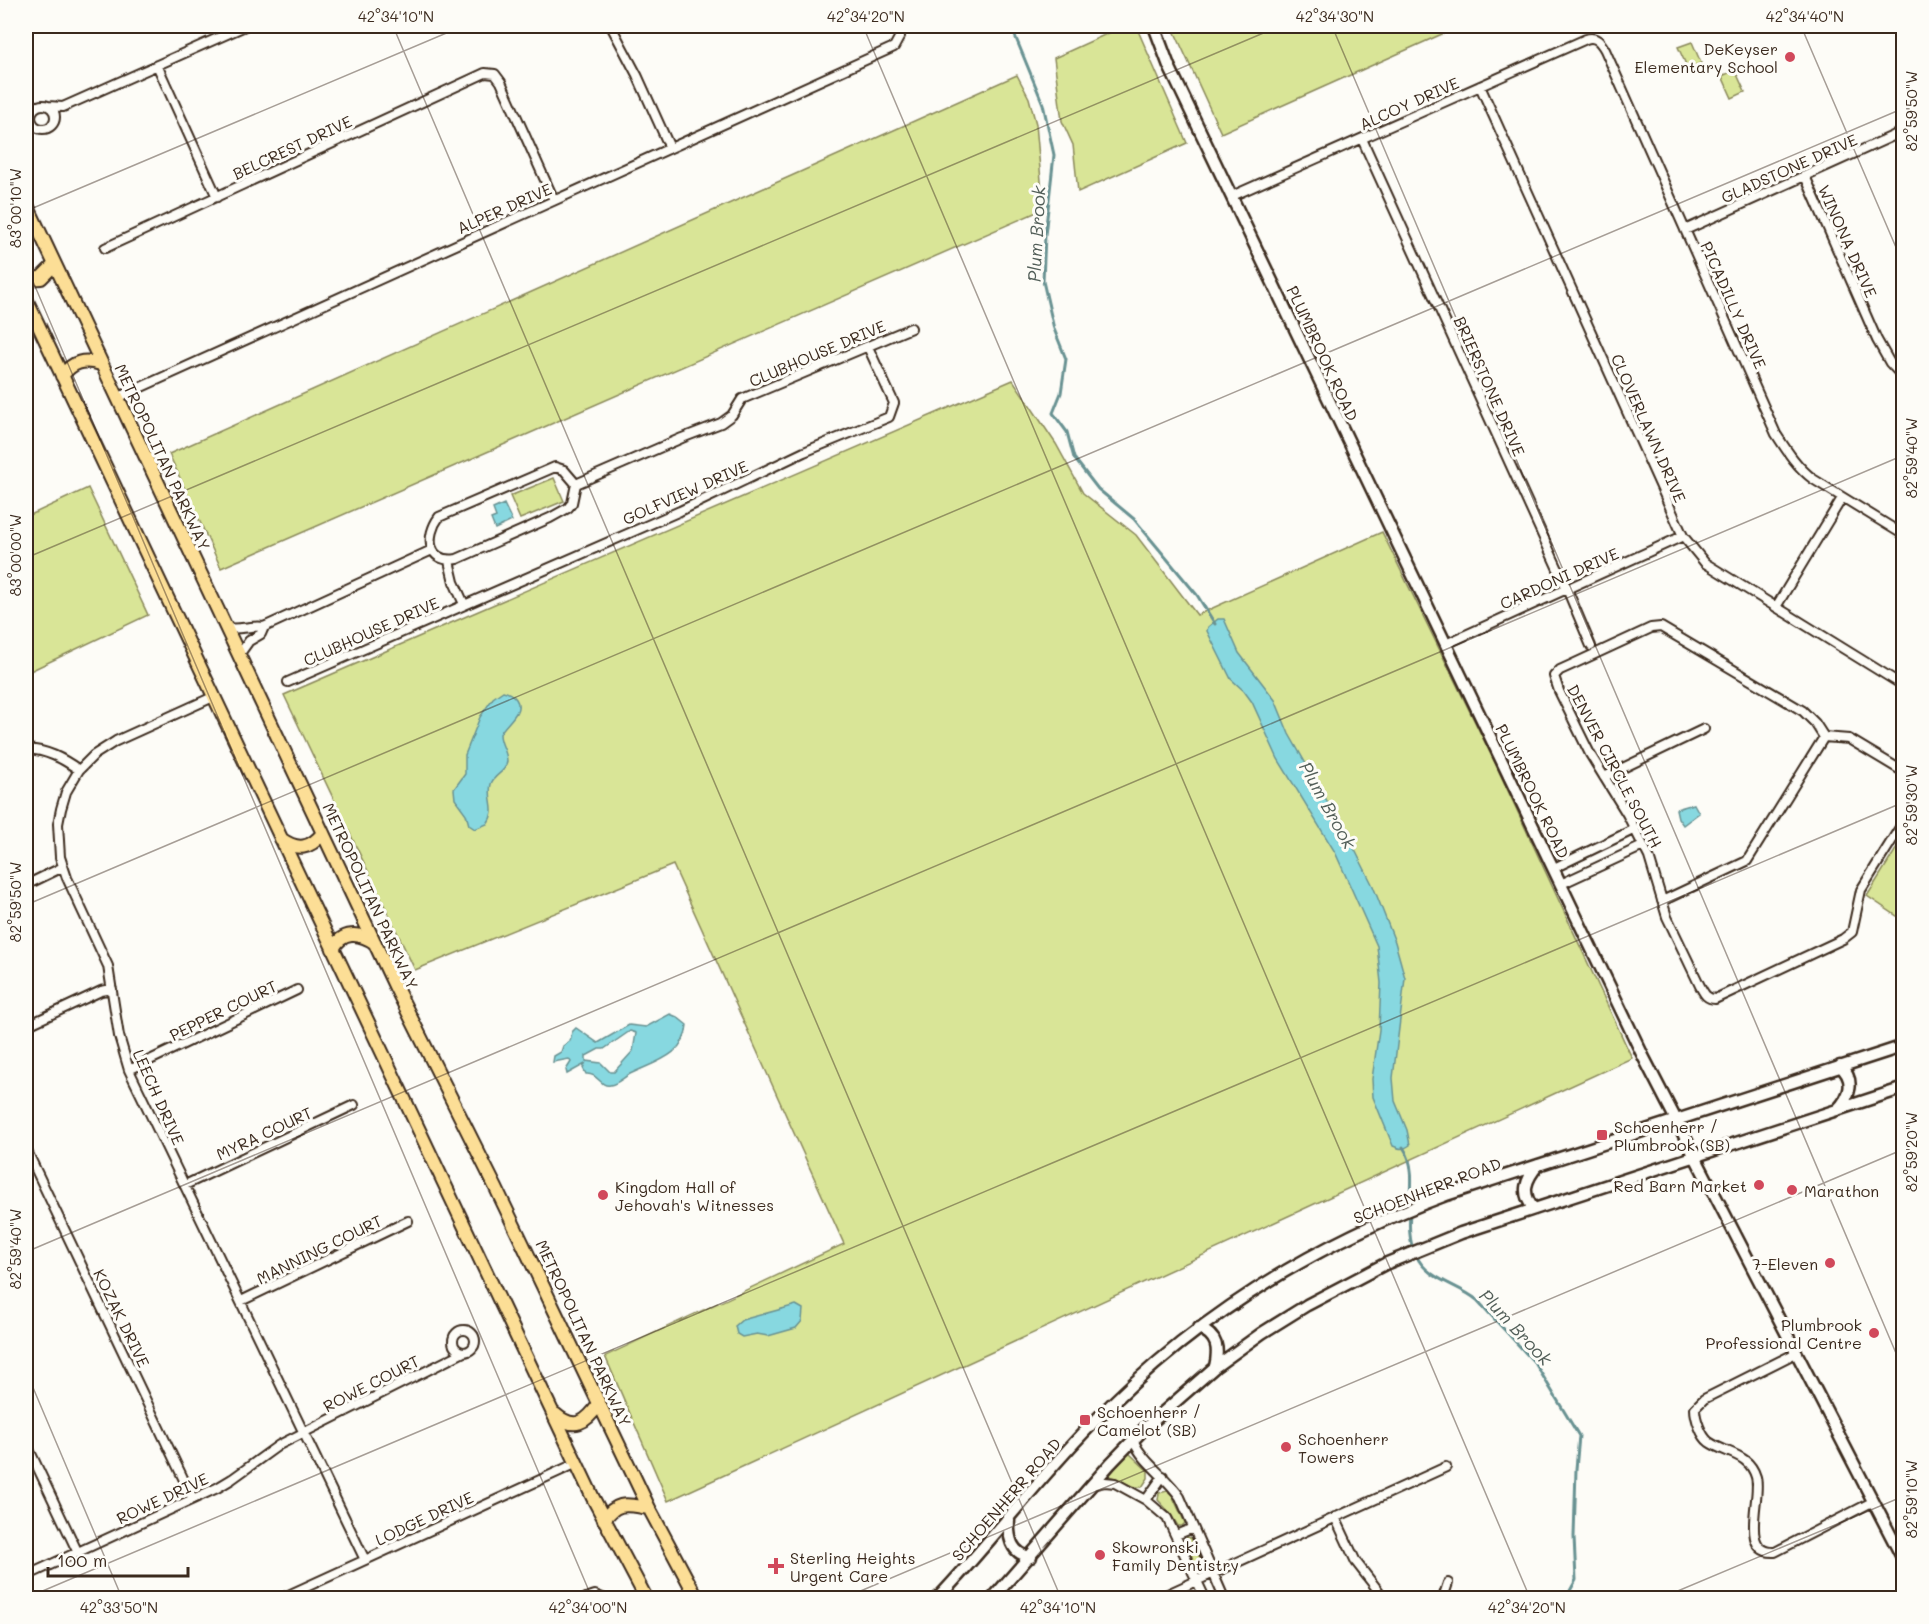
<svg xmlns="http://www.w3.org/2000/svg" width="1929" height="1624" font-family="Mali,sans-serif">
<rect width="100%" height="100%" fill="#fdfcf7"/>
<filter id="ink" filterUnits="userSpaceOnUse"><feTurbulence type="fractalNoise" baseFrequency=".0167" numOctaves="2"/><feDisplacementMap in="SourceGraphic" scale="12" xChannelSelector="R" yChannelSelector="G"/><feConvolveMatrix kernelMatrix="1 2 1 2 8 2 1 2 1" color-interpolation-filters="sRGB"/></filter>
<g filter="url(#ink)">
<path fill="#d9e597" stroke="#8a885a" stroke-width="1.5" d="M1124,26H1136L1187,143L1078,192L1073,145L1062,121L1054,58Z
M1172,26H1460L1221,133Z
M1692,42L1701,63L1688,69L1678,47Z
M1735,70L1745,92L1732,98L1722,76Z
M1017,75L1029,98L1036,124L1042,192L1037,212L221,568L169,454Z
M1013,380L1056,444L1083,493L1136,535L1197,615L1382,532L1495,763L1632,1058L668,1501L605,1356L844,1244L673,865L415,970L284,695Z
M554,478L564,501L520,519L510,496Z
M88,488L148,615L26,673V517Z
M1903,838V920L1867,896Z
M1129,1453L1148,1471V1478L1142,1487C1129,1489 1122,1478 1108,1476Z
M1167,1491L1172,1495L1185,1523L1182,1526H1178L1170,1513L1158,1500L1159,1493Z
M1187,1537L1191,1538L1203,1565L1201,1569L1197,1568L1185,1541Z"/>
<path fill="#87d8e0" stroke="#699292" stroke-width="1.5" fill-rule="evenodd" d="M504,504L512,521L495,529L491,519L496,517L493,509Z
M1218,619H1224L1239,653L1275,700L1289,734L1356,852L1373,886L1395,942L1405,978L1393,1078L1395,1101L1407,1130L1410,1145C1403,1150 1400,1149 1393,1146L1373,1097L1372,1079L1379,1030L1381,983L1377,946L1335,852L1278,759L1252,702L1244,691L1231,679L1207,631L1208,627Z
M503,691C508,692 512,694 516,699C525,712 504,724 500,734C500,744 507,751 507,761C506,773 494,774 491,784C487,800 498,808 487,824L475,829L469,825L466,814L455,799L454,789L465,774V755L480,717L493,698Z
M1694,804L1699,813L1683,825L1678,818L1676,809Z
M670,1014L677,1017L687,1025C685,1056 654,1062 630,1074C624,1077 617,1084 610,1085C600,1087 598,1073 586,1074L583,1068L585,1064L567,1074L566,1070L571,1062L569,1059L553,1062L554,1056L561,1052L563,1046L570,1041L572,1032L576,1028L598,1043L629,1025L646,1027ZM630,1031L636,1033L633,1051L614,1072H610L601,1063L586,1061V1056L599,1049H604Z
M796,1305L803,1309L802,1321L796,1328L768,1336L757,1334L742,1337L737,1334L735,1326L742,1320Z"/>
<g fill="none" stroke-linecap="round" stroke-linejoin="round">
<path stroke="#699292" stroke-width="3" d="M1011,26L1043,104L1054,155L1045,235L1043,281L1054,329L1066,359L1061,393L1053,413L1067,432L1074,458L1098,489L1134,519L1197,595L1215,624
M1403,1147C1422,1174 1402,1218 1413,1249
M1416,1255C1427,1280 1458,1284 1477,1300L1535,1363L1579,1436L1576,1469L1574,1537L1576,1580L1566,1598"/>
<defs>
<path id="street" d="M611,26L637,75L670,148
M157,65L217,197
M1480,86L1683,536L1705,563L1904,686
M31 117a12 12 0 1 1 24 0a12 12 0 1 1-24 0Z
M48,106L63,107L245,26
M1362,139L1567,589L1591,646
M1805,176L1877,340L1890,363L1904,378
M1232,196L1586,39C1596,35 1601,43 1605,50L1776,434C1787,451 1797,467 1813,479L1904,535
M1685,230L1904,131
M105,248L485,73L495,74L501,82L554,200
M117,398L894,47L900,36L897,26
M555,467L564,470L576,484L572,503L568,508L550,518L457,559C427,564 425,536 439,517Z
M576,484L682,438L721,423L732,415L742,399L911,328
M449,561L454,582L464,604
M1776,607L1842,498
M264,627L432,550
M226,628C240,630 253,625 264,627L261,634L249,641L239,655
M1446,644L1683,536
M288,682L680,511L804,452L889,417L894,403L868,347
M213,697L116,741L94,755L79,770L66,792L61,809L58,824L60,857L67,878L108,966L119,1036L129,1070L365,1560
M26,749C47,750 62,758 79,770
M1904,772L1849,739L1824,737L1815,723L1803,711L1661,627L1651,628L1571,665L1560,670L1554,676L1559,691L1590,754L1627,814L1649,857L1667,917L1700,986C1704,993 1706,999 1715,999L1843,939L1852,932L1861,890L1904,821
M1604,777L1704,729
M1554,868L1635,829
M1561,884L1643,846
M26,885L63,867
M1662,901L1747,861L1824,737
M26,1026L101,991L112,989
M129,1070L297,990
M26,1149L193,1499
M185,1185L354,1105
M241,1301L408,1221
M453 1341a11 11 0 1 1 22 0a11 11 0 1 1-22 0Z
M1796,1353L1704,1399L1695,1408C1695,1418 1701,1436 1709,1442C1726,1454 1749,1453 1756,1477C1762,1496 1738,1554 1775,1552L1872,1502
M1133,1440C1143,1463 1166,1476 1180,1497L1224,1598
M26,1443L78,1553
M1092,1485L1105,1482L1115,1483L1146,1500L1167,1518L1205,1598
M1146,1500L1163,1476
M1335,1517L1356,1562L1384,1598
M1176,1535L1193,1528
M26,1576L217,1488L232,1479L279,1445L464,1352
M282,1598L577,1463
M586,1598L595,1595L603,1598
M1159,1598L1446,1467
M1443,1598L1448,1583
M1900,1598L1904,1597"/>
<path id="secondary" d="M1154,26L1169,66L1643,1056L1904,1561
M1837,1110C1850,1097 1856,1080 1840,1066
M1534,1209C1520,1193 1526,1179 1538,1165
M1199,1328C1218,1336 1219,1349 1215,1367
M1009,1520C1008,1537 1011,1554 1031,1557
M938,1598C991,1542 1037,1480 1091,1425C1190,1321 1312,1245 1446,1195L1904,1046
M993,1598L1110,1464L1144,1429L1215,1367L1262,1333L1307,1305L1385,1264L1461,1233L1904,1088"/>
<path id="primary" d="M26,203L395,986L496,1188L649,1508L697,1598
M26,279L41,278L54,265
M26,299L593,1498L646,1598
M62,376C73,361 84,359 101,364
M281,839C298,851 310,849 323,833
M333,949C342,931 359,932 375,943
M555,1414C574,1431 586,1423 599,1404
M604,1520C617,1500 628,1505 649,1508"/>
</defs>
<use href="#street" stroke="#3b2a1e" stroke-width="12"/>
<use href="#secondary" stroke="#3b2a1e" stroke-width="15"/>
<use href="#primary" stroke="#3b2a1e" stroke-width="16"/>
<use href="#street" stroke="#fdfcf7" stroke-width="8"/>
<use href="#secondary" stroke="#fdfcf7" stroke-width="10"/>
<use href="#primary" stroke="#fcde96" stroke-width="12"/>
</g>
</g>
<path fill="none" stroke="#3b2a1e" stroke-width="1.5" stroke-opacity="0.45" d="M393,26L1061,1598M863,26L1530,1598M1332,26L1904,1372M1801,26L1904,266M26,211L463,26M26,265L592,1598M26,558L1280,26M26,905L1904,108M26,1252L1904,455M26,1371L122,1598M26,1598L1904,802M844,1598L1904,1149M1661,1598L1904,1496"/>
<g fill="#d1495b" stroke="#fdfcf7" stroke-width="2">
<circle cx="1790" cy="57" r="6"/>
<rect x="1596" y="1129" width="12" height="12" rx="3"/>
<circle cx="1759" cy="1185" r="6"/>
<circle cx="1792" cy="1190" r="6"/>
<circle cx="603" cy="1195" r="6"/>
<circle cx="1830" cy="1263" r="6"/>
<circle cx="1874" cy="1333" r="6"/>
<rect x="1079" y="1414" width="12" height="12" rx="3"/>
<circle cx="1286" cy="1447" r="6"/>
<circle cx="1100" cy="1555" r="6"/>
<path d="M773 1557h6v6h6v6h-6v6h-6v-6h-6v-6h6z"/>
</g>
<g text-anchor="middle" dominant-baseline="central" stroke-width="6" stroke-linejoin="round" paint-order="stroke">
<g font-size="16" fill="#3b2a1e" stroke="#fdfcf7" text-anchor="start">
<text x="1778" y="48" text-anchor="end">DeKeyser<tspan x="1778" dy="18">Elementary School</tspan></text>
<text x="1614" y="1126">Schoenherr /<tspan x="1614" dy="18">Plumbrook (SB)</tspan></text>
<text x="1747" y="1185" text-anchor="end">Red Barn Market</text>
<text x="615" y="1186">Kingdom Hall of<tspan x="615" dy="18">Jehovah's Witnesses</tspan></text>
<text x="1804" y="1190">Marathon</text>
<text x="1818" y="1263" text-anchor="end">7-Eleven</text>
<text x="1862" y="1324" text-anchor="end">Plumbrook<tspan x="1862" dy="18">Professional Centre</tspan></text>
<text x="1097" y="1411">Schoenherr /<tspan x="1097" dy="18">Camelot (SB)</tspan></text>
<text x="1298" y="1438">Schoenherr<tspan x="1298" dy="18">Towers</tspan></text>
<text x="1112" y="1546">Skowronski<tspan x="1112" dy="18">Family Dentistry</tspan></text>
<text x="790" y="1557">Sterling Heights<tspan x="790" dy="18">Urgent Care</tspan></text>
</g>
<g font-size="16" fill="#3b2a1e" stroke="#fdfcf7">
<text transform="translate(1409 103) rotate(-24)">ALCOY DRIVE</text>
<text transform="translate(292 147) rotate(-25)">BELCREST DRIVE</text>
<text transform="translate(1789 168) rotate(-24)">GLADSTONE DRIVE</text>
<text transform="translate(504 208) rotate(-24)">ALPER DRIVE</text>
<text transform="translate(1848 241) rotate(66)">WINONA DRIVE</text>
<text transform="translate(1734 305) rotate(66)">PICADILLY DRIVE</text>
<text transform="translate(817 353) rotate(-23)">CLUBHOUSE DRIVE</text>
<text transform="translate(1323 353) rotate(65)">PLUMBROOK ROAD</text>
<text transform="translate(1490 386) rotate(66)">BRIERSTONE DRIVE</text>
<text transform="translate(1649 428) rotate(66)">CLOVERLAWN DRIVE</text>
<text transform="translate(163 457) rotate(65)">METROPOLITAN PARKWAY</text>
<text transform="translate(685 492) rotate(-24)">GOLFVIEW DRIVE</text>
<text transform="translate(1559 578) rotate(-24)">CARDONI DRIVE</text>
<text transform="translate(371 631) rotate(-24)">CLUBHOUSE DRIVE</text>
<text transform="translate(1615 766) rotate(62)">DENVER CIRCLE SOUTH</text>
<text transform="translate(1533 791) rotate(64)">PLUMBROOK ROAD</text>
<text transform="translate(371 896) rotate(65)">METROPOLITAN PARKWAY</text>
<text transform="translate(223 1010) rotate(-26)">PEPPER COURT</text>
<text transform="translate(159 1097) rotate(66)">LEECH DRIVE</text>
<text transform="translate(264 1133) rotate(-25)">MYRA COURT</text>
<text transform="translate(1427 1190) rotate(-21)">SCHOENHERR ROAD</text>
<text transform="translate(319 1249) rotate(-26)">MANNING COURT</text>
<text transform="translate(122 1318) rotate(64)">KOZAK DRIVE</text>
<text transform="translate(584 1333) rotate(65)">METROPOLITAN PARKWAY</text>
<text transform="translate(371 1383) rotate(-27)">ROWE COURT</text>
<text transform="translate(162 1498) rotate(-25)">ROWE DRIVE</text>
<text transform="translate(1006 1499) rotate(-49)">SCHOENHERR ROAD</text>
<text transform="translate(424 1518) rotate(-25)">LODGE DRIVE</text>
</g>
<g font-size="18" font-style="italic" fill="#525e58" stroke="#fdfcf7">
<text transform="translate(1036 234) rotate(-87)">Plum Brook</text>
<text transform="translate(1328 805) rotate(61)">Plum Brook</text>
<text transform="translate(1516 1327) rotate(47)">Plum Brook</text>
</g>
</g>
<rect width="1929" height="1624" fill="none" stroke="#fdfcf7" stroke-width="66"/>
<path d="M48 1567v9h140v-9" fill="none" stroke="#3b2a1e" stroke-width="3"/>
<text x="57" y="1567" font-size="18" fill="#3b2a1e" stroke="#fdfcf7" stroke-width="4.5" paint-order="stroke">100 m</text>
<rect x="33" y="33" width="1863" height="1558" fill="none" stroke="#3b2a1e" stroke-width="2"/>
<g font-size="15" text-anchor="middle" fill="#3b2a1e">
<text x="396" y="22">42°34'10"N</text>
<text x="866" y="22">42°34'20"N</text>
<text x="1335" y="22">42°34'30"N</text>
<text x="1805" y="22">42°34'40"N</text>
<text transform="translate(1912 111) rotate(-90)" y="5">82°59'50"W</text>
<text transform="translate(16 208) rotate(-90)" y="5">83°00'10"W</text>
<text transform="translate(1912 458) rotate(-90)" y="5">82°59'40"W</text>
<text transform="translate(16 555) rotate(-90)" y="5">83°00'00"W</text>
<text transform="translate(1912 805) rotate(-90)" y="5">82°59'30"W</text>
<text transform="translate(16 902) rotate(-90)" y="5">82°59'50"W</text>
<text transform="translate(1912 1152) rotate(-90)" y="5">82°59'20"W</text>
<text transform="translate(16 1249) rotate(-90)" y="5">82°59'40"W</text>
<text transform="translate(1912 1499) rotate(-90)" y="5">82°59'10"W</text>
<text x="119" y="1613">42°33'50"N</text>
<text x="588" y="1613">42°34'00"N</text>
<text x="1058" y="1613">42°34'10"N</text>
<text x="1527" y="1613">42°34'20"N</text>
</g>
</svg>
